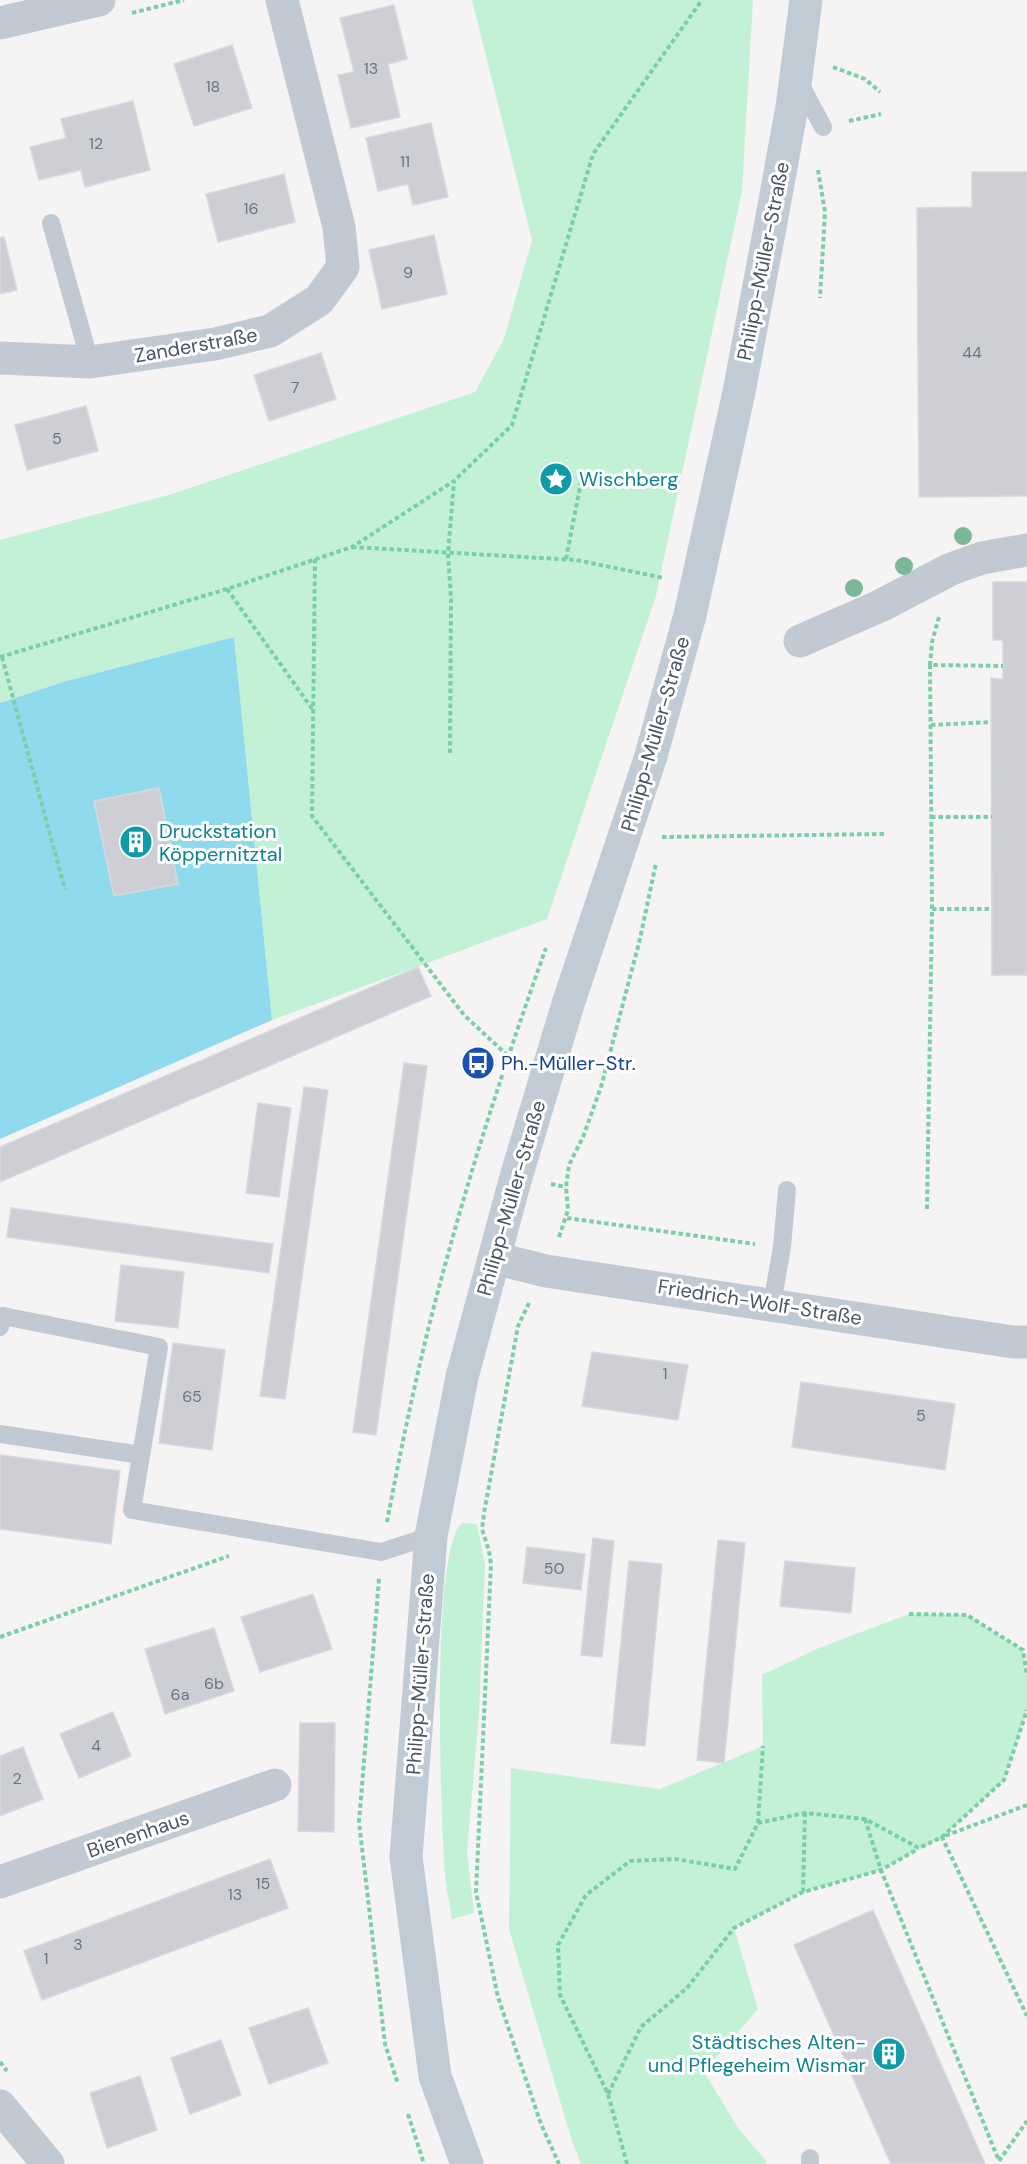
<svg xmlns="http://www.w3.org/2000/svg" width="1027" height="2164" font-family="'DM Sans',sans-serif">
<rect width="100%" height="100%" fill="#f5f3f3"/>
<path fill="#c3f1d5" d="M472,0H753L742,191L656,596L547,919L272,1020L234,637L63,682L0,703V540L172,494L475,392L504,339L532,240Z
M463,1523L476,1524L478,1529L485,1565L479,1714L467,1851L474,1913L452,1919C450,1904 446,1889 445,1874C441,1828 430,1541 463,1523Z
M909,1614L967,1615L1023,1650L1027,1676V1710L1004,1780L942,1837L881,1870L803,1892L734,1928L758,2009L704,2072L739,2129L767,2162L766,2164H581L572,2141L509,1929L511,1768L660,1789L763,1746L762,1675L819,1648Z"/>
<path fill="#90daee" d="M234,637L272,1020L0,1139V703L63,682Z"/>
<path fill="#cdcfd5" stroke="#d7d9de" stroke-width="1.5" d="M394,5L407,59L388,64L400,117L351,128L338,75L354,72L340,18Z
M232,45L252,108L194,126L174,64Z
M133,101L150,170L85,187L81,170L39,180L30,147L66,138L61,119Z
M431,123L448,197L413,205L408,184L378,191L366,138Z
M972,172H1027V496L919,497L917,208L972,207Z
M284,174L295,222L218,242L206,194Z
M434,235L447,294L382,309L369,250Z
M4,237L17,290L0,294V238Z
M321,353L336,399L269,421L254,375Z
M86,406L98,451L27,470L15,425Z
M993,582H1027V975H992L991,678L1003,679V640H993Z
M159,788L178,884L114,896L94,801Z
M418,967L431,996L0,1182V1147Z
M404,1063L427,1066L376,1435L353,1432Z
M304,1087L328,1090L285,1399L260,1396Z
M258,1103L291,1108L279,1197L246,1193Z
M11,1208L273,1244L269,1273L7,1237Z
M121,1265L184,1272L178,1328L115,1321Z
M173,1343L225,1350L212,1450L159,1443Z
M592,1352L688,1365L678,1420L582,1406Z
M801,1382L955,1404L945,1470L792,1447Z
M0,1455L120,1471L111,1544L0,1529Z
M593,1538L614,1541L602,1657L581,1655Z
M718,1540L745,1543L724,1763L697,1760Z
M527,1547L585,1554L581,1590L523,1583Z
M629,1561L662,1564L645,1746L611,1743Z
M785,1561L855,1568L851,1613L780,1606Z
M313,1594L332,1649L260,1672L241,1617Z
M214,1628L234,1691L165,1714L145,1649Z
M113,1712L131,1756L79,1778L60,1734Z
M300,1723H335L334,1832L298,1831Z
M23,1747L43,1799L0,1816V1756Z
M270,1859L288,1908L42,2000L24,1951Z
M873,1910L985,2164H891L794,1945Z
M308,2008L328,2063L269,2084L249,2028Z
M221,2040L241,2095L190,2114L171,2058Z
M140,2076L157,2130L107,2148L90,2093Z"/>
<g fill="none" stroke-linecap="round" stroke-linejoin="round">
<path stroke="#7ad0a6" stroke-width="4" stroke-dasharray="4.5 3" stroke-linecap="butt" d="M132,13L184,0
M833,67L865,79L880,92
M849,121L881,114
M818,170L825,212L820,298
M352,547L576,560L664,578
M315,559L312,816L464,1015L508,1056L515,1058
M566,559L581,482
M227,589L313,710
M939,617L932,642L930,665L1003,666
M0,657L227,589L352,547L454,481L512,425L593,154L702,0
M2,657L65,890
M931,725L991,722
M450,753L451,599L448,553L454,482
M931,817H992
M662,837L884,834
M932,909H992
M551,1184L566,1187
M927,1209L932,909L930,665
M567,1218L755,1244
M559,1237L568,1210L566,1187L569,1165L583,1137L601,1087L640,939L656,863
M529,1303L518,1326L484,1513L482,1529L489,1551L491,1564L476,1892L498,1997L541,2124L559,2164
M387,1522C403,1437 421,1352 444,1269C473,1161 508,1054 546,948
M379,1579L359,1822L385,2044L398,2084
M909,1614L967,1615L1023,1650L1027,1676
M0,1637L229,1556
M1027,1805L942,1837L1027,2016
M865,1819L881,1870L999,2161L1027,2121
M758,1823L763,1746
M803,1892L805,1813
M0,2062L7,2071
M608,2094L641,2027L687,1988L734,1928L803,1892L881,1870L918,1849
M408,2114L424,2164
M627,2164L608,2094L560,1995L558,1945L586,1895L630,1861L675,1859L735,1869L758,1823L805,1813L865,1819L919,1848L942,1837L1004,1780L1027,1710"/>
<path stroke="#c1cad2" stroke-width="18" d="M798,80L823,127
M51,223L90,362
M772,1304L782,1247L787,1190
M0,1327L3,1316L159,1347L132,1510L381,1552L431,1536
M0,1434L141,1455
M810,2158V2164"/>
<path stroke="#c1cad2" stroke-width="33" d="M0,23L99,0
M0,358L90,362L215,344L270,331L319,300L343,267L339,227L282,0
M800,641L880,606L951,569L982,558L1027,550
M494,1258L546,1271L1013,1342H1027
M0,1882L275,1785
M0,2106L48,2164"/>
<path stroke="#c1cbd6" stroke-width="33" d="M467,2164L435,2076L406,1857L431,1536L462,1377L516,1177L568,1004L651,756L690,615L739,392L771,222L792,107L806,0"/>
</g>
<g fill="#7bb799">
<circle cx="963" cy="536" r="9"/>
<circle cx="904" cy="566" r="9"/>
<circle cx="854" cy="588" r="9"/>
</g>
<defs>
<symbol id="sight-disc" viewBox="-11 -11 22 22"><circle r="9.5" fill="#0f9aa8" stroke="#fff"/><path d="M0-6L1.8-2.2L6-1.7L2.9 1.2L3.7 5.4L0 3.3L-3.7 5.4L-2.9 1.2L-6-1.7L-1.8-2.2Z" fill="#fff"/></symbol>
<symbol id="building-disc" viewBox="-11 -11 22 22"><circle r="9.5" fill="#0f9aa8" stroke="#fff"/><path d="M-4-6H4V6H1V3H-1V6H-4ZM-2.5-4.3h1.7v1.8h-1.7ZM.8-4.3h1.7v1.8H.8ZM-2.5-1h1.7V.8h-1.7ZM.8-1h1.7V.8H.8Z" fill="#fff"/></symbol>
<symbol id="bus-disc" viewBox="-11 -11 22 22"><circle r="9.5" fill="#1a4fb4" stroke="#fff"/><path d="M-5-6H5V4H4V6H2V4H-2V6H-4V4H-5ZM-3.5-4V0h7V-4ZM-3.5 1.2v1.5H-2V1.2ZM2 1.2v1.5H3.5V1.2Z" fill="#fff"/></symbol>
</defs>
<g fill-rule="evenodd">
<use href="#sight-disc" x="537" y="460" width="38" height="38"/>
<use href="#building-disc" x="117" y="823" width="38" height="38"/>
<use href="#bus-disc" x="459" y="1044" width="38" height="38"/>
<use href="#building-disc" x="870" y="2035" width="38" height="38"/>
</g>
<g text-anchor="middle" dominant-baseline="central" stroke-width="6" stroke-linejoin="round" paint-order="stroke">
<g font-size="16" fill="#6b747e">
<text x="371" y="68">13</text>
<text x="213" y="86">18</text>
<text x="96" y="143">12</text>
<text x="405" y="161">11</text>
<text x="251" y="208">16</text>
<text x="408" y="272">9</text>
<text x="972" y="352">44</text>
<text x="295" y="387">7</text>
<text x="57" y="438">5</text>
<text x="665" y="1373">1</text>
<text x="192" y="1396">65</text>
<text x="921" y="1415">5</text>
<text x="554" y="1568">50</text>
<text x="214" y="1683">6b</text>
<text x="180" y="1694">6a</text>
<text x="96" y="1745">4</text>
<text x="17" y="1778">2</text>
<text x="263" y="1883">15</text>
<text x="235" y="1894">13</text>
<text x="78" y="1944">3</text>
<text x="46" y="1958">1</text>
</g>
<g font-size="20" fill="#4a5661" stroke="#fff">
<text transform="translate(763 261) rotate(-79)">Philipp-Müller-Straße</text>
<text transform="translate(196 345) rotate(-10)">Zanderstraße</text>
<text transform="translate(655 734) rotate(-74)">Philipp-Müller-Straße</text>
<text transform="translate(511 1198) rotate(-74)">Philipp-Müller-Straße</text>
<text transform="translate(760 1302) rotate(9)">Friedrich-Wolf-Straße</text>
<text transform="translate(420 1674) rotate(-86)">Philipp-Müller-Straße</text>
<text transform="translate(138 1834) rotate(-19)">Bienenhaus</text>
</g>
<g font-size="20" fill="#0d838f" stroke="#fff" text-anchor="start">
<text x="579" y="479">Wischberg</text>
<text x="159" y="831">Druckstation<tspan x="159" dy="23">Köppernitztal</tspan></text>
<text x="866" y="2042" text-anchor="end">Städtisches Alten-<tspan x="866" dy="23">und Pflegeheim Wismar</tspan></text>
</g>
<g font-size="20" fill="#164399" stroke="#fff" text-anchor="start">
<text x="501" y="1063">Ph.-Müller-Str.</text>
</g>
</g>
</svg>
